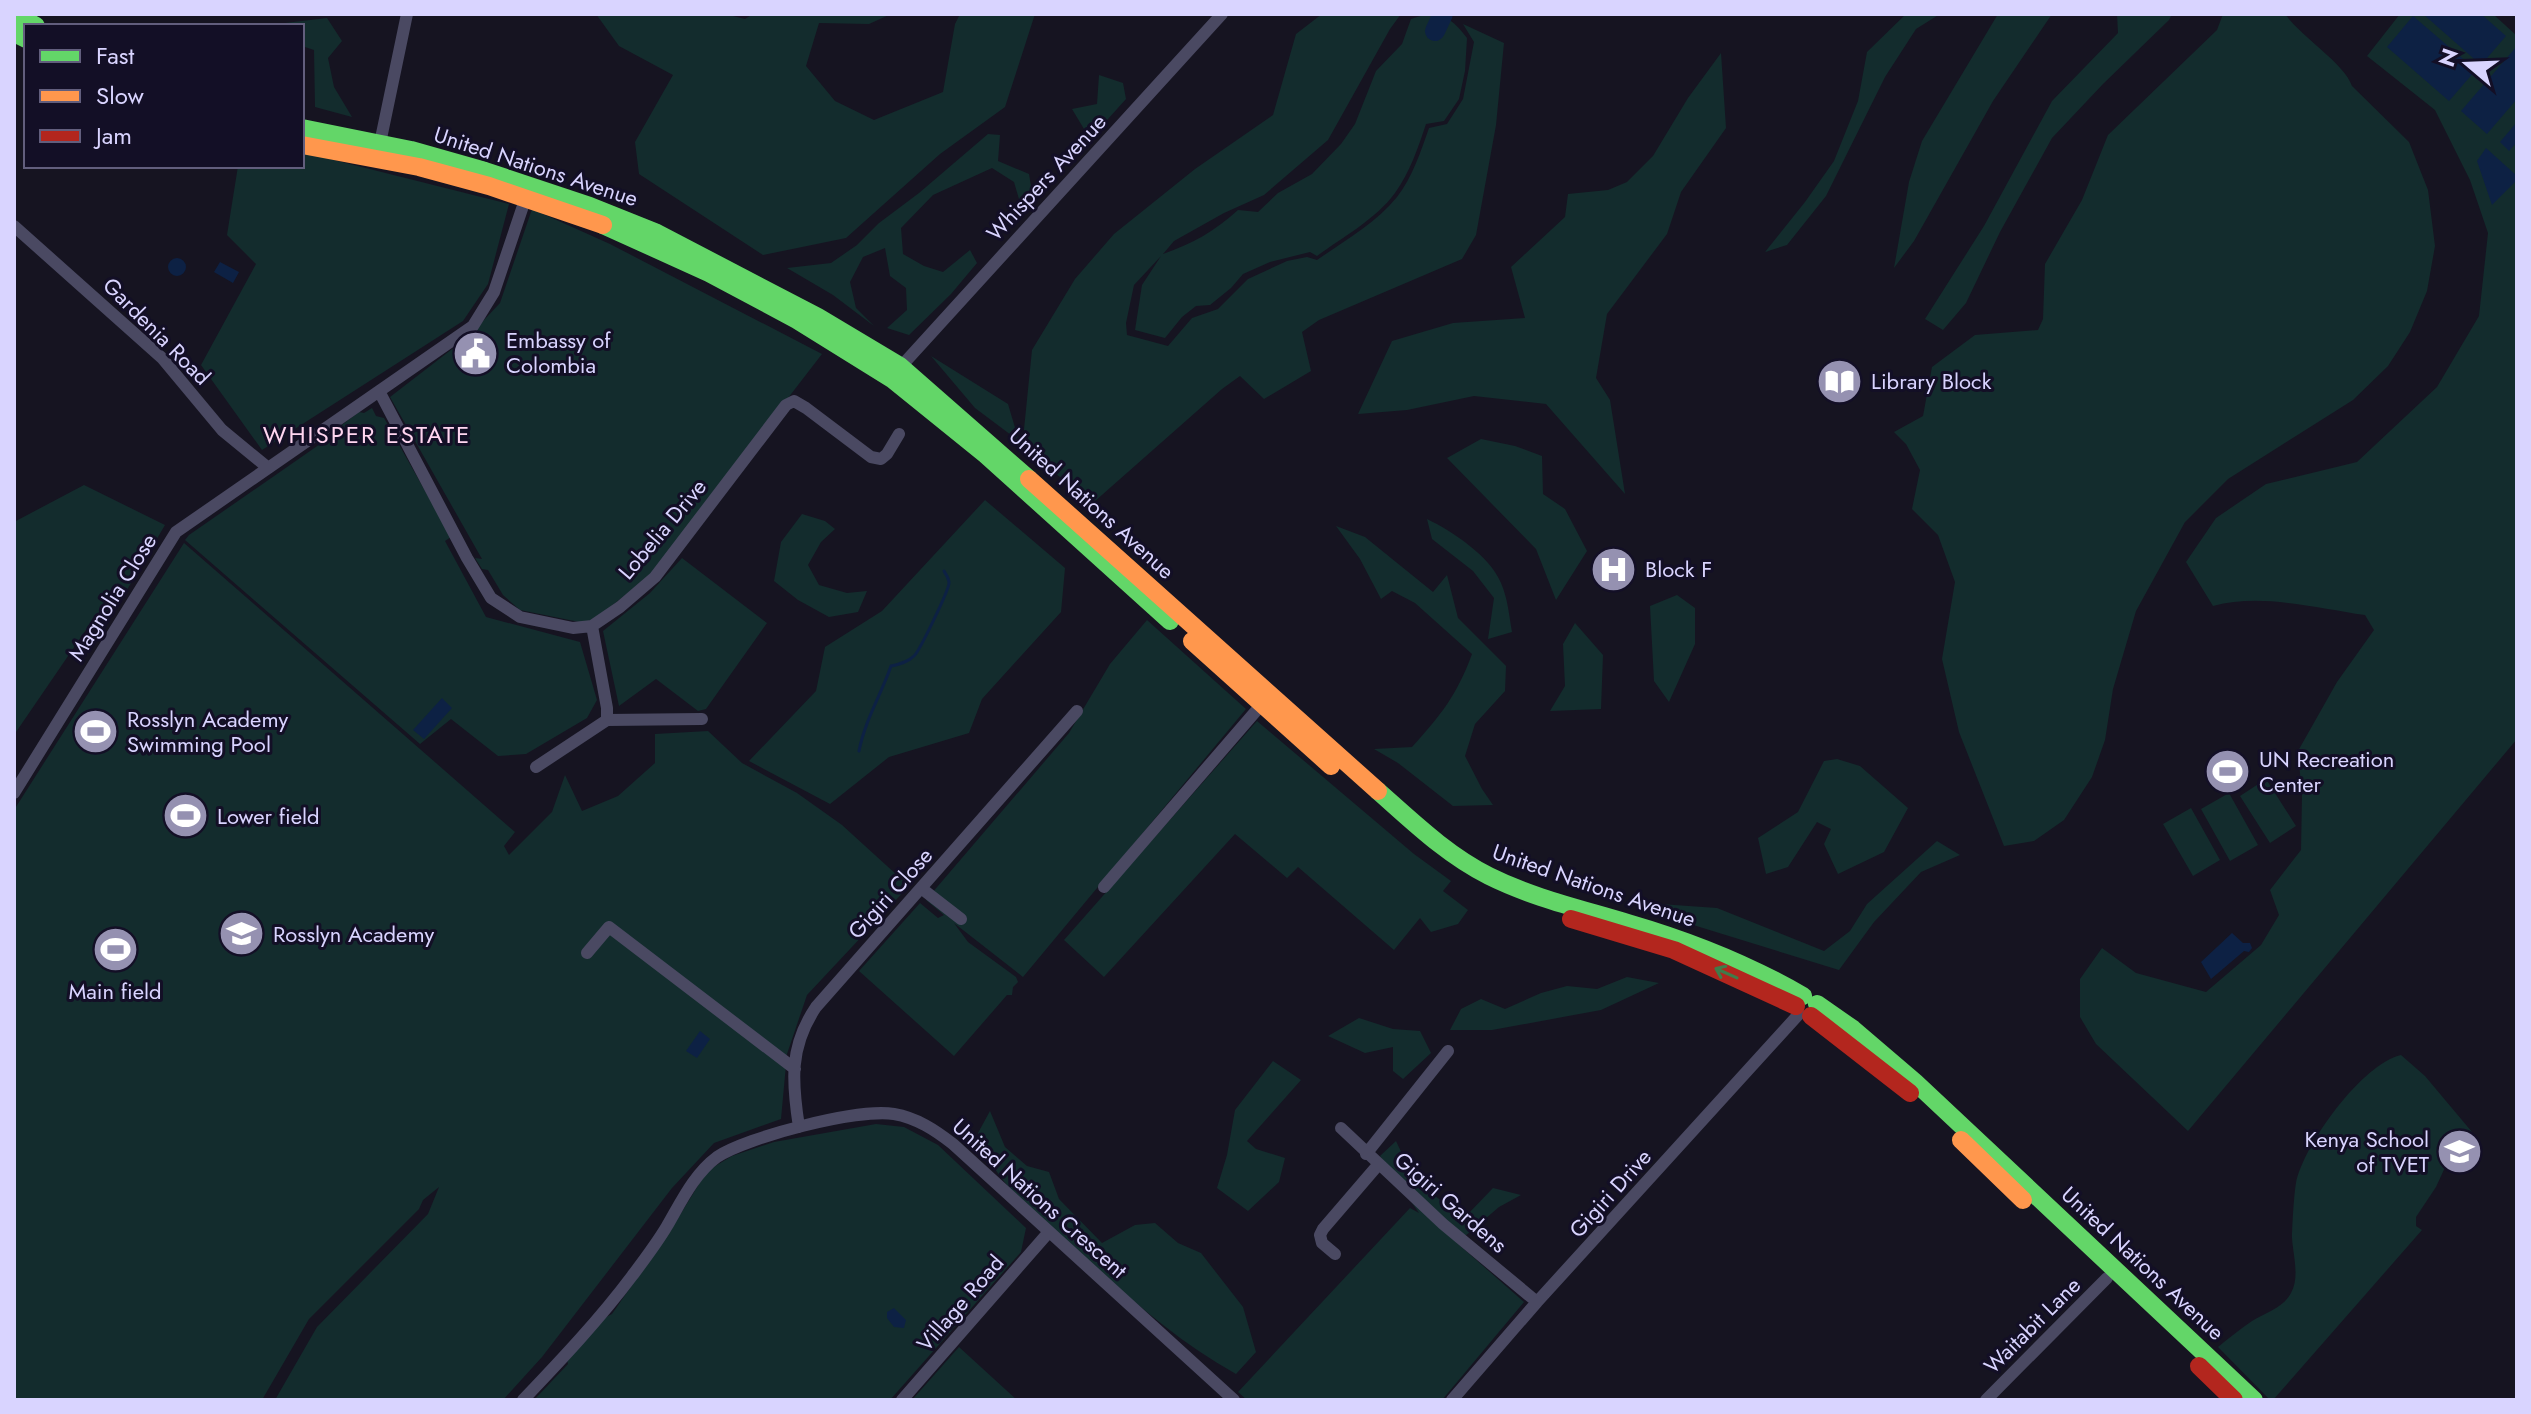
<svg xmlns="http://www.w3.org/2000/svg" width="2531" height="1414" font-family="Jost,sans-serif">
<rect width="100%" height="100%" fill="#161421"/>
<path fill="#132c2d" d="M596,14H725L745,19L753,14H891L869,24L819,23L806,66L835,101L874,120L943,92L955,24L960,14H1035L1005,107L940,154L846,238L763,255L639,174L635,142L673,75L619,46Z
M1322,14H1401L1390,29L1328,140L1264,195L1224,213L1174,241L1163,254C1192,244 1215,231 1238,210L1258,212L1278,193L1312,174L1341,144L1355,124L1376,71L1402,44L1411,19C1439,9 1450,16 1467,38L1465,71L1459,99L1444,121L1426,124C1418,148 1410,172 1395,193C1376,219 1343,237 1317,256L1310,252L1270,262L1243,274L1231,288L1210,305L1196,306L1182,317L1165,338L1135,330L1142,285L1161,256L1134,285L1126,323L1127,335L1168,346L1192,318L1218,309L1248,279L1287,261L1307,257L1317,260C1344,241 1376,223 1397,197C1412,178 1421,151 1429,128L1447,124L1463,99L1474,42L1463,24L1504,43L1496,125L1476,235L1462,259L1319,320L1302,332L1311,371L1264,399L1240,376L1222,389L1094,502L1022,449L1032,350L1075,279L1114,234L1195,169L1273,115L1296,34Z
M1906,14H1940L1916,29L1885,77L1826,196L1787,245L1765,252L1805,202L1834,161L1858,101L1867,52Z
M1998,14H2052L1993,101L1914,241L1894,268L1909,182L1922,141Z
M2117,14H2172L2169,20L2103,84L2052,138L2000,232L1966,303L1943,330L1925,319L1984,226L2052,101L2118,33Z
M2223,14H2285C2302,38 2344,63 2352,86L2409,142L2428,190L2435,246L2427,291L2410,332L2388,366L2353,400L2228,479L2185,522L2136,611L2113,689L2105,740L2092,777L2064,820L2034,841L2004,846L1959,732L1942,659L1955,582L1938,535L1912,509L1920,470L1906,444L1894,432L1923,416L1932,367L1975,335L2038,330L2043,319L2045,264L2082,200L2108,135L2217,30Z
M2400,14H2493L2517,36V739L2188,1131L2096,1044L2080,1017V979L2102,948L2136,973L2206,992L2261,945L2279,915L2270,890L2301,850L2302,795L2298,751L2337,682L2374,630L2365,615C2317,608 2261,593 2213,606L2186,562L2216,518L2266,484L2357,462L2437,387L2479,316L2488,233L2470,180L2435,110L2367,56Z
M327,18L342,41L328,58L334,87L352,117L315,107L314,50L302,46V26H281L285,23Z
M1721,53L1726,128L1681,192L1667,234L1607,314L1596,378L1610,400L1625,494L1546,404L1474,396L1407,410L1358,414L1392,341L1453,323L1525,318L1511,267L1565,217L1568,194L1608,190L1627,182L1653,156L1688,98Z
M1099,75L1123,83L1126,99L1090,139L1072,109L1097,104Z
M988,134L1000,135L998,161L1029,174L1032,192L1021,206L1014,182L992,168L933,195L901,228L903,254L924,266L943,272L970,250L977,263L951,294L909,335L887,328L907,310L906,288L890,276L885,248L863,257L850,282L856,308L874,326L833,295L787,268L831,263L857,245L879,223L919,193Z
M302,152L509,204L488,284L463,321L262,450L201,365L256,264L227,235L238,166H302Z
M532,209L610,244L822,354L654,572L589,624L520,610L503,595L488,570L482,569L475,558L482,559L390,397L469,336L500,303Z
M931,356L1008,404L1019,441L975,408Z
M372,408L376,416L384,418L451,537L445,541L486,617L580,642L597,700L587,718L526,754L498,756L451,719L420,744L185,540L189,535L323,442L331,433L359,412L364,413Z
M1481,439L1515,446L1542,456L1543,494L1565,509L1587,551L1556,600L1536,549L1447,458Z
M84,485L165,525L114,612L92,621L14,735V522Z
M985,500L1065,568L1061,612L982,699L969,733L889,757L830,804L749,761L816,691L825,647L882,611Z
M802,514L825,521L835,529L821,542L808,565L819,585L847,593L867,591L858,612L829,617L798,600L774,581L781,542Z
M1427,519C1452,531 1490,556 1501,583C1508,599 1509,616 1512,632L1488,639L1494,598L1473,571L1432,539Z
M1336,526L1365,537L1433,592L1447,575L1458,618L1506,666L1505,691L1475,724L1465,756L1482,789L1493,805L1453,806L1398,763L1374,749L1412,747C1441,715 1457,695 1472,654L1415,603L1392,591L1381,599L1360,559Z
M184,543L515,832L504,846L509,855L552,812L565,775L582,811L618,796L655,763V734L708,731L742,763L797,793L842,825L909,886L807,995L787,1054L781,1119L714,1143L672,1188L542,1357L503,1400H275L317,1327L428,1214L439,1187L423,1200L419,1209L309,1319L262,1400H14V810Z
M682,558L767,623L706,709L698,711L656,679L619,706L603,631L650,593Z
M1677,595L1695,608V644L1669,702L1654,681L1650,606Z
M1147,620L1246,709L1023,977L954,923L968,942L1016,977L1018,982L1013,987L1012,995H1007L954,1056L859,971L920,903L938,918L944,915L926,900L1069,733L1110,664Z
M1575,623L1603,655L1601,709L1550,711L1565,686L1563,644Z
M1257,721L1414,854L1451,881L1443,891L1468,910L1458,924L1431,932L1420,918L1394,950L1298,867L1287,878L1235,834L1104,977L1064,940Z
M1837,759L1860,766L1908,808L1884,852L1838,874L1824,844L1831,829L1817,822L1788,867L1766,874L1758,838L1798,812L1824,761Z
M2266,779L2296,826L2270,843L2240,796Z
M2229,793L2258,845L2230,861L2201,809Z
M2191,808L2220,860L2193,876L2163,824Z
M1937,841L1960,855L1921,872L1874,922L1839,970L1690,924L1646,903L1717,908L1824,951L1850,931L1867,904Z
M1627,977L1659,983L1601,1010L1492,1030H1450L1461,1009L1481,999L1505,1009L1541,993L1567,986L1597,989Z
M1359,1018L1393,1029L1420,1031L1431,1053L1403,1079L1393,1071V1047L1365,1053L1328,1036Z
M2401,1055L2425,1076L2472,1132C2468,1147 2463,1158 2447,1163L2436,1187L2416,1217V1226L2422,1230L2273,1400H2270L2218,1347C2229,1338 2240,1329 2252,1321C2266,1312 2283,1308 2291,1293C2300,1277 2293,1255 2292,1238C2292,1229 2294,1193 2296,1183C2304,1144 2362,1064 2401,1055Z
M1273,1061L1301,1080L1247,1141L1256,1149L1285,1158L1279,1182L1248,1211L1217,1188L1227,1155L1235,1110Z
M990,1111L1005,1147L1027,1166L1049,1172L1059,1199L1102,1243L1135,1225L1155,1223L1178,1243L1201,1253L1243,1307L1256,1352L1236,1374C1175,1340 1127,1296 1076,1249C1039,1216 992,1183 978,1133Z
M876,1124L904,1127L938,1145L1026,1228L1021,1252L890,1400H534L568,1364L567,1360L606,1317L612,1314L675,1223L707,1171L732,1156L774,1142Z
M1396,1141C1413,1178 1429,1199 1468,1214L1493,1188L1521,1195L1499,1207L1457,1243L1524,1302L1442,1400H1247L1238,1392L1410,1208L1419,1213L1380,1156Z
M959,1347L1017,1400H912Z"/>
<path fill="#0d2144" d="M2423,14H2481L2506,36L2481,65Z
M2413,16L2476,70L2449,101L2387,47Z
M2517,46V99L2487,134L2461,111Z
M2517,122V142L2509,151L2500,142Z
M2486,148L2517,176V180L2492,205L2477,161Z
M168 267a9 9 0 1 1 18 0a9 9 0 1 1-18 0Z
M220,262L239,272L233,283L214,272Z
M442,698L452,708L424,739L413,730Z
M97,708L118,722L95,755L75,742Z
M2232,933L2243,943H2250L2252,948L2249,952L2244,951L2211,979L2201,962Z
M700,1031L710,1039L697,1058L686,1051Z
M894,1308L906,1320L904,1328L894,1327L887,1318V1312Z"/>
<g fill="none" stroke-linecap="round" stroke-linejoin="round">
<path stroke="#0d2144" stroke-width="3" d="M859,751C865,720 881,695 891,666C900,664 908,662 914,656C919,652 949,590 949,583C949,578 946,575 944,571"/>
<path stroke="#0d2144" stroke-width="20" d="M1435,31L1443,14"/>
<path stroke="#4a4962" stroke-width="12" d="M379,148L407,14
M14,226L162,358L222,430L267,467
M896,372L1222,14
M379,391L467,558L491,598L520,617L573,628L592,626L620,607L655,577L786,405L794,401L806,408L871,457L881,459L887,454L899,434
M607,720L702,719
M536,767L607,720V708L592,626
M14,793L176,532L473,326L494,292L527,194
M1104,887L1262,704
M921,888L961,919
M587,953L609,927L795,1069
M799,1127C792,1082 789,1047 816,1007L1077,711
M1341,1128L1443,1224L1537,1302
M1366,1154L1448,1051
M1335,1254L1322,1243L1320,1235L1323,1229L1378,1165
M523,1400C561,1360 599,1320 632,1276C644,1260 657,1243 667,1226C681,1202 694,1174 717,1157C747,1137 858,1108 894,1114C917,1118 935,1130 953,1144L1234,1400
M902,1400L1048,1233
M1452,1400L1537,1302L1799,1014
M1986,1400L2107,1278"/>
<path stroke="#63d668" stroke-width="18" d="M14,14L36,26
M14,33L26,39
M302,128L411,150L485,171L590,206L655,232L818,317L900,366L1029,479
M603,225L709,273L797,320L892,379L986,455L1170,621
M1378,791C1413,822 1447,855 1489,876C1533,898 1582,909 1628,923C1690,941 1748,964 1803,996
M1817,1004L1853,1029L1915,1082L2254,1400"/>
<path stroke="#ff974d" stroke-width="18" d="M302,145L419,167L489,186L603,225
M1029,479L1378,791
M1192,641L1331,766
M1961,1140L2023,1200"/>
<path stroke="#b3261e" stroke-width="18" d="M1571,919L1674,950L1796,1006
M1811,1016L1910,1093
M2199,1366L2234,1400"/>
</g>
<defs><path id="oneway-shaft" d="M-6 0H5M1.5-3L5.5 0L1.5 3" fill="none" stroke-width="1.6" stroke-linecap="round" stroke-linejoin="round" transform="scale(2)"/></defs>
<use stroke="#3f7c4a" href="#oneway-shaft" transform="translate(1726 973) rotate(-156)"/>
<defs>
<symbol id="civic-disc" viewBox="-11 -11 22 22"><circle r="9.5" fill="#9591b1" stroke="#130f26"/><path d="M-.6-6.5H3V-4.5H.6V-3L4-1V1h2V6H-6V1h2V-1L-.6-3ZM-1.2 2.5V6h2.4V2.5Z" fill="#fff"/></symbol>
<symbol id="library-disc" viewBox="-11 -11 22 22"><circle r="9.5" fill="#9591b1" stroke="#130f26"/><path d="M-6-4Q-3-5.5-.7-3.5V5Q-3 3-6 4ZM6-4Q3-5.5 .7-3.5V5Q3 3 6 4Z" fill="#fff"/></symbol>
<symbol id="hospital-disc" viewBox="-11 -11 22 22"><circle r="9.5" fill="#9591b1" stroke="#130f26"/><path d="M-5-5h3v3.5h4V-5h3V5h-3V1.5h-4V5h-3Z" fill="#fff"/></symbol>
<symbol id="stadium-disc" viewBox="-11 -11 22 22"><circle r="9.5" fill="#9591b1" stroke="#130f26"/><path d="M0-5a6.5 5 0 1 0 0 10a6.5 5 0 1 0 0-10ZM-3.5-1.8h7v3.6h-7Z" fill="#fff"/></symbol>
<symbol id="school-disc" viewBox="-11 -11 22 22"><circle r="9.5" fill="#9591b1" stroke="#130f26"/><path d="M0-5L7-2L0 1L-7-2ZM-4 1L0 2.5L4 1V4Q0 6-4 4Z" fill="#fff"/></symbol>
<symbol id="university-disc" viewBox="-11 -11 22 22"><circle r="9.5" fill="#9591b1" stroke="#130f26"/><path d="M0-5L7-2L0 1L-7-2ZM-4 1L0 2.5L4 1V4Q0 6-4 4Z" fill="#fff"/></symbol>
</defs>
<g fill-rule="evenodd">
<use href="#civic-disc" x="450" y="328" width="51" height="51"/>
<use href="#library-disc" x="1814" y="356" width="51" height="51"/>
<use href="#hospital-disc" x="1588" y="544" width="51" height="51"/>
<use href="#stadium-disc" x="70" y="706" width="51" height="51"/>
<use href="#stadium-disc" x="2202" y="746" width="51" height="51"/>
<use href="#stadium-disc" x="160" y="790" width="51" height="51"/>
<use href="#school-disc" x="216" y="908" width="51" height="51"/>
<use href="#stadium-disc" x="90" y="924" width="51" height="51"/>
<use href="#university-disc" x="2434" y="1126" width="51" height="51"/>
</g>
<g text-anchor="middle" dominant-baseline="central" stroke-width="6" stroke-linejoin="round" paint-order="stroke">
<g font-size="22" fill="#d9d4ff" stroke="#130f26">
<text transform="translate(536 166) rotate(18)">United Nations Avenue</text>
<text transform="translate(1046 177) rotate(-47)">Whispers Avenue</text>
<text transform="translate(157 331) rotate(45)">Gardenia Road</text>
<text transform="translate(1092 503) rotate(42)">United Nations Avenue</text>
<text transform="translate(662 529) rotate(-50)">Lobelia Drive</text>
<text transform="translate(112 597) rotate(-58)">Magnolia Close</text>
<text transform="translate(1594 885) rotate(19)">United Nations Avenue</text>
<text transform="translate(890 893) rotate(-48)">Gigiri Close</text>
<text transform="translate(1610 1193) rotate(-48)">Gigiri Drive</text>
<text transform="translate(1040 1198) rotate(42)">United Nations Crescent</text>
<text transform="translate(1451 1202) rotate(41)">Gigiri Gardens</text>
<text transform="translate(2143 1263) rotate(43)">United Nations Avenue</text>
<text transform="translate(960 1303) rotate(-49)">Village Road</text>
<text transform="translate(2032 1325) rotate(-45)">Waitabit Lane</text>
</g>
<g font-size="22" fill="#d9d4ff" stroke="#130f26" text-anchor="start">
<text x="506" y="340">Embassy of<tspan x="506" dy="25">Colombia</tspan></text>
<text x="1871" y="381">Library Block</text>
<text x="1645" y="569">Block F</text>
<text x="127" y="719">Rosslyn Academy<tspan x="127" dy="25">Swimming Pool</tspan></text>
<text x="2259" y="759">UN Recreation<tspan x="2259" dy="25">Center</tspan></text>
<text x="217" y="816">Lower field</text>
<text x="273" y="934">Rosslyn Academy</text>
<text x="115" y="991" text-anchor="middle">Main field</text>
<text x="2429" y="1139" text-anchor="end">Kenya School<tspan x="2429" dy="25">of TVET</tspan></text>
</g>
<g font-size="24" letter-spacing="2" fill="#ffd6f0" stroke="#130f26">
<text x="367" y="434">WHISPER ESTATE</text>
</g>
</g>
<rect width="2531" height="1414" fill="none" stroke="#d9d4ff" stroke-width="32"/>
<rect x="24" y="24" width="280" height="144" fill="#130f26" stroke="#625e7d" stroke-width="2"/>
<rect x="40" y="50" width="40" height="12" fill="#63d668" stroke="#625e7d" stroke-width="2"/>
<text x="96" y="64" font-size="24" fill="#d9d4ff">Fast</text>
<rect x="40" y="90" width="40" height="12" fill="#ff974d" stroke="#625e7d" stroke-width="2"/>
<text x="96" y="104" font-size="24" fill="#d9d4ff">Slow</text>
<rect x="40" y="130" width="40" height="12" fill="#b3261e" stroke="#625e7d" stroke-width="2"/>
<text x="96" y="144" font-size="24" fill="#d9d4ff">Jam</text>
<g transform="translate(2467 64) rotate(289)" stroke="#130f26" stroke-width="6" paint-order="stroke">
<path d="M0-6L14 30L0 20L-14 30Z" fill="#d9d4ff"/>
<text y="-12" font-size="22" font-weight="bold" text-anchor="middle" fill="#d9d4ff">N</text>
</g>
</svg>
